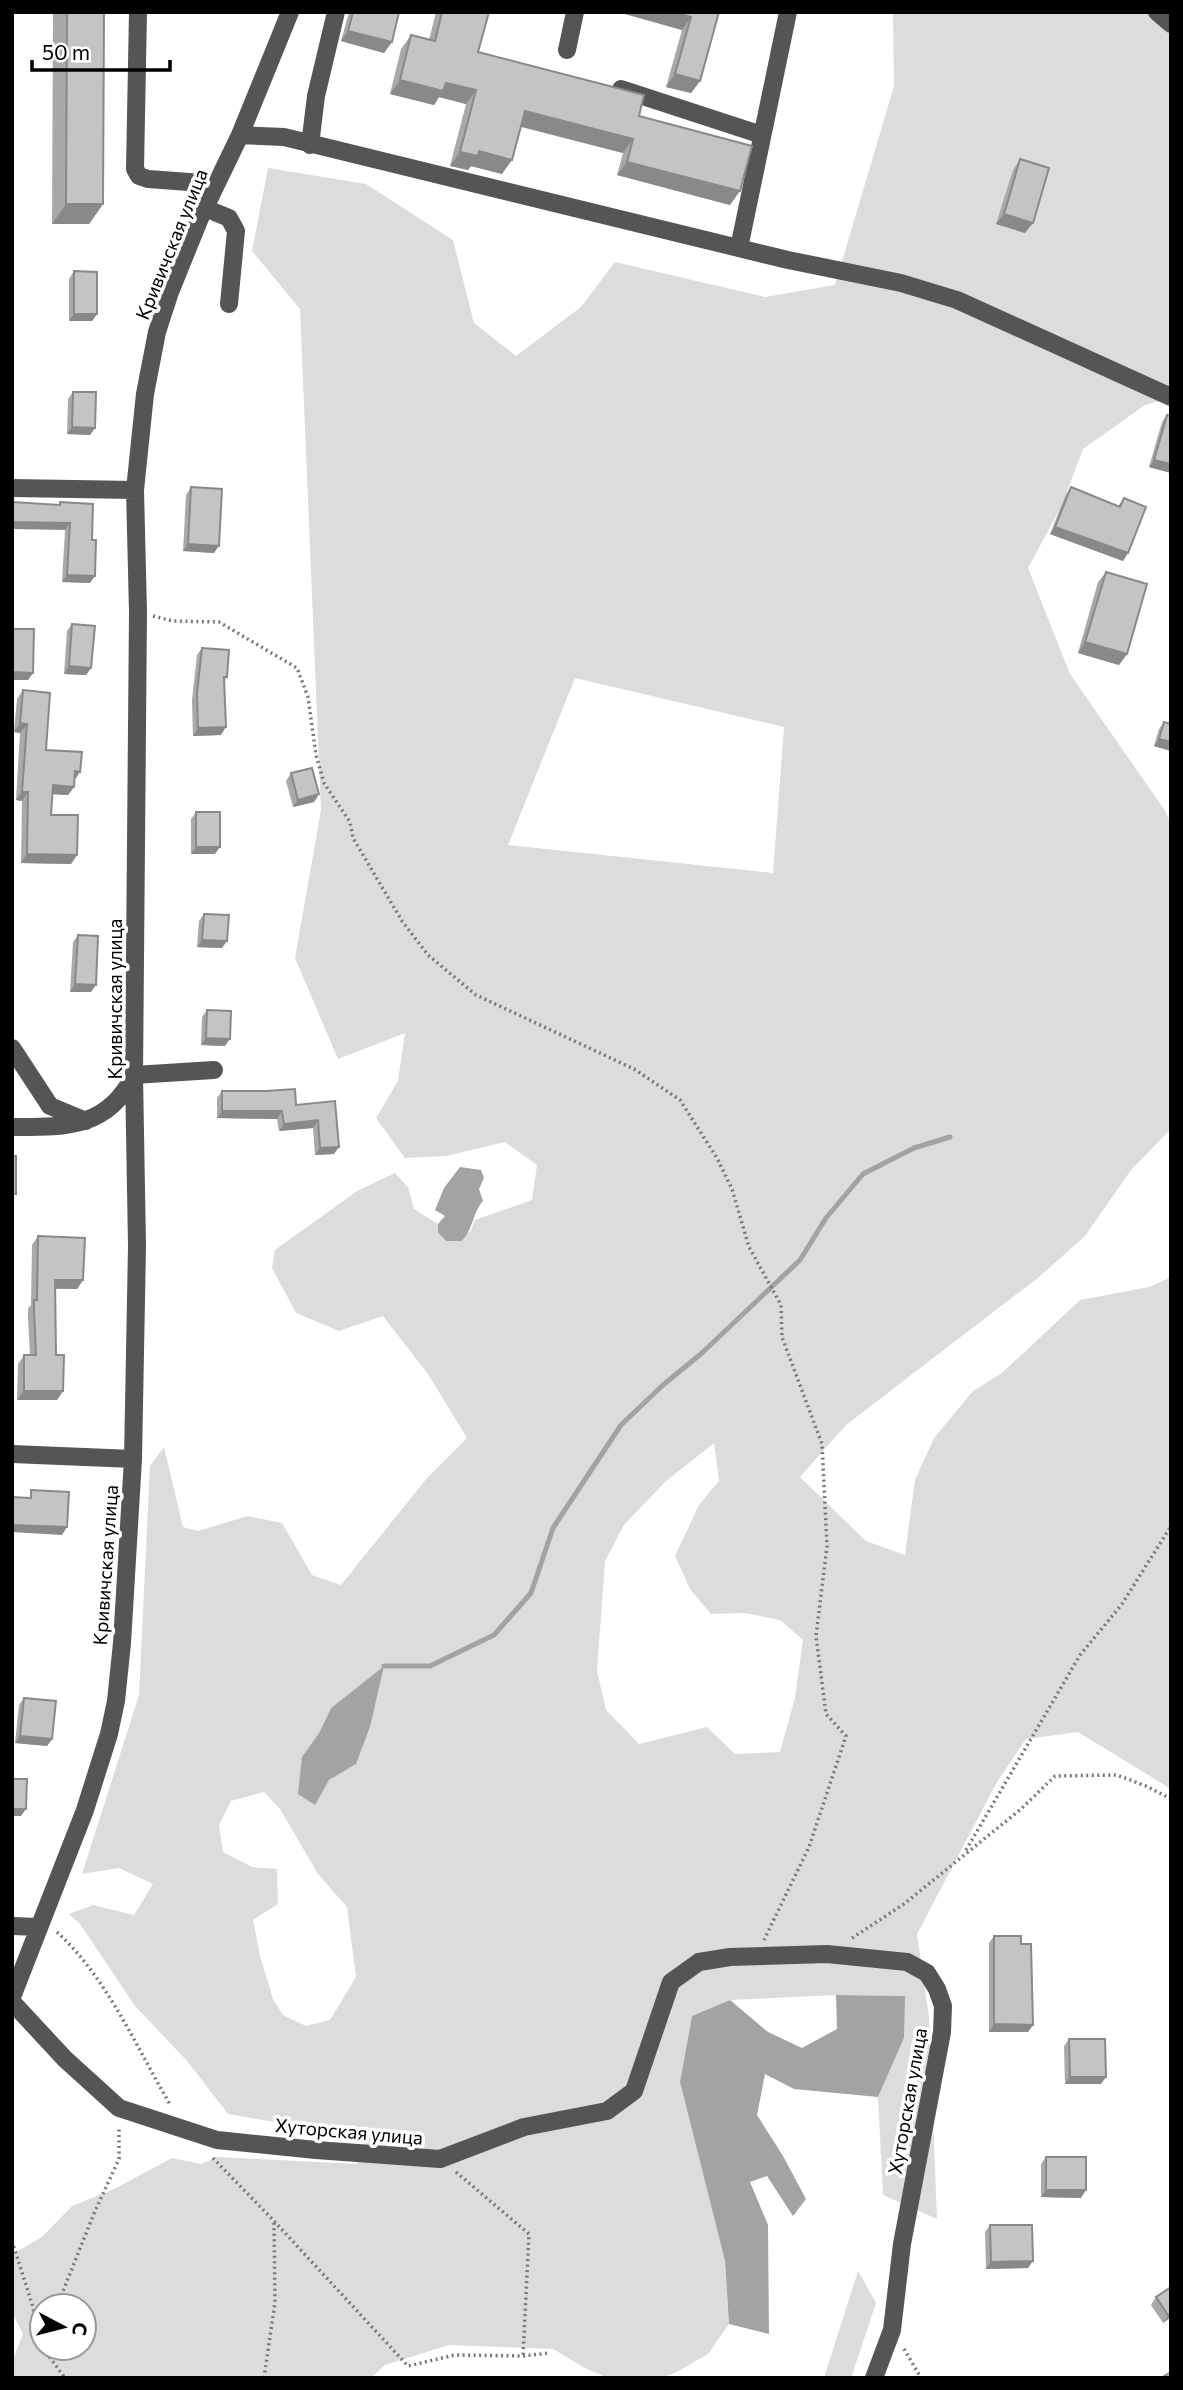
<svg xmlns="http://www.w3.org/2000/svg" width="1183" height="2390" font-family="Commissioner,sans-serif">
<rect width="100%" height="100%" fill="#fff"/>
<path fill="#dcdcdc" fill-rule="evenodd" d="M893,12H1171V398L1145,405L1083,449L1061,507L1028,568L1070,674L1166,812L1171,826V1129L1131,1170L1085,1236L1039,1277L846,1425L800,1477L866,1541L905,1555L915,1480L934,1438L973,1391L1002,1373L1080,1300L1149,1287L1171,1277V1789L1078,1732L1026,1739L997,1782L917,1934L929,2017L937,2219L883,2195L878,2097L904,2038V1996L836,1995L730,2000L692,2016L680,2082L725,2261L729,2324L708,2354L675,2373L660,2378H608L585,2368L553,2349L449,2345L385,2365L371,2378H12V2362L23,2334L12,2312V2254L42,2237L72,2206L114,2189L172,2158L201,2164L217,2157L357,2164L366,2138L228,2114L187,2061L135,2006L80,1924L69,1914L93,1905L134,1915L153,1884L119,1868L82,1874L139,1695L150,1466L164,1447L183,1527L198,1531L248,1516L282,1523L312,1575L341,1585L427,1478L467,1438L428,1374L383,1316L339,1331L296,1313L272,1268L275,1250L357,1191L395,1173L408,1187L414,1209L438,1224V1232H470L475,1220L532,1200L537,1165L505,1142L446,1156L405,1158L376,1118L398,1081L405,1033L338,1059L295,958L321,810L300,309L252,251L268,168L366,184L453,240L474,323L516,356L581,307L615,262L765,297L835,285L894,86ZM575,678L784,727L773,873L508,845ZM714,1443L719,1481L699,1505L675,1556L690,1589L711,1614L745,1613L780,1620L803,1640L795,1698L780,1752L735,1754L707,1727L639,1744L606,1710L597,1671L605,1561L624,1525L665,1482ZM383,1667L370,1727L356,1763L329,1780L303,1757L319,1733L331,1708ZM264,1792L280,1809L318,1874L347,1907L356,1977L330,2020L306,2026L283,2015L273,1999L260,1956L253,1920L278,1904L277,1869L252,1867L223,1852L219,1825L231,1801ZM42,2306H84V2348H42Z
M858,2271L876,2303L851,2378H824Z"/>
<path fill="#a3a3a3" d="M460,1167L481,1170L484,1178L479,1189L483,1201C473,1212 474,1227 462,1241H446L438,1232V1224L445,1216L435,1210L444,1188Z
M384,1666L370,1727L356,1764L329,1780L315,1805L298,1794L302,1757L319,1733L331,1708Z
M836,1995L905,1996L904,2038L878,2097L794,2089L765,2074L757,2115L783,2156L806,2199L793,2216L767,2176L750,2182L768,2225L769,2334L729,2324L725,2261L680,2082L692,2016L730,2000L768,2032L802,2048L837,2029Z"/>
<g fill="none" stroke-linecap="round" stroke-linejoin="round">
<path stroke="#a3a3a3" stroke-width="5" d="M384,1666H430L494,1635L531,1593L553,1528L621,1425L663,1385L702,1353L800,1260L826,1218L863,1174L914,1148L950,1137"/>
<path stroke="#777" stroke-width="3.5" stroke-dasharray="2 3.5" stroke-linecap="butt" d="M153,616L173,621L219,622L297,668L308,697L316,755L324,783L350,822L353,838L402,921L428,955L476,995L634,1069L680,1100L717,1158L732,1189L749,1247L781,1305L782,1337L822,1444L827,1546L816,1636L826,1714L846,1736L809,1847L764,1940
M966,1850L1080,1655L1122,1604L1171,1526
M57,1932C108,1979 136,2047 171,2106
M852,1938L904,1904L1021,1809L1055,1776L1117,1775L1146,1786L1171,1799
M213,2158L274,2221L408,2366L455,2355L523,2356L550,2353
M456,2172L529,2234L523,2356
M12,2241L32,2304L42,2347
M57,2306L95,2211L119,2159V2127
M43,2348L65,2378
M904,2349L921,2378
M264,2378L275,2302L274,2223"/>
<path stroke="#555" stroke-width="18" d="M138,12L135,169L139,176L148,179L216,184
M1157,12L1171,24
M567,50L575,12
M621,89L762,135
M240,135L284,137L788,260L901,283L957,300L1171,397
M310,145L316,96L336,12
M205,208L229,218L236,231L229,304
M739,248L788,12
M12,488L135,490
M12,1048L50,1106L86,1121
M12,1127C64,1127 108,1129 134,1075L214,1070
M12,1454L133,1459
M12,1926L39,1927
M12,1997L85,1810L109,1734L116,1701L122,1643L133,1459L137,1246L134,1075L138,612L135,490L145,394L157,332L170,292L200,218L240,135L290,12
M12,2002L65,2059L119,2108L217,2140L316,2150L440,2159L524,2127L607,2111L634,2091L671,1982L699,1962L730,1957L827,1954L907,1962L927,1973L937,1989L943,2006L942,2032L902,2244L892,2330L874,2378"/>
</g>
<path fill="#a9a9a9" d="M53,12H104L103,204L89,224H52Z
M349,12H399L384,53L341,41Z
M436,12H489L478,52L639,116L730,205L617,175L623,153L521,127L502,174L471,166L468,170L450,166L466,104L439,97L434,105L390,94L401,49L411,35L429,40Z
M618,12H719L700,81L691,93L666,87L682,30Z
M1020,159L1025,233L996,224L1013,170Z
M74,271L97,314L92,321H69V279Z
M73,392L95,428L90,435L67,434L68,399Z
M1167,415L1171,416V473L1149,467L1162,422Z
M191,487L214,553L183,551L186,495Z
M1071,487L1118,506L1124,498L1128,553L1123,561L1050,534L1066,494Z
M60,502L92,540L90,583L62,582L65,530L59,505Z
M1106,572L1127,654L1119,665L1078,653L1098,582Z
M72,624L91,668L86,675L64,674L67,631Z
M202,648L227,677L224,681L221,735L193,736L192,700L197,655Z
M23,690L46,750L75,780L74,787L68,795L52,794L51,815L77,855L71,864L21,863L22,801L16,800L20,733L14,732L17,699Z
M1164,722L1171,724V751L1154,746L1159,729Z
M291,773L319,794L314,802L293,807L286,781Z
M196,812L215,854H191V819Z
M204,914L222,948L197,947L199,921Z
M78,935L91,992H70L73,942Z
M207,1010L225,1046L201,1045L202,1017Z
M222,1091L296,1105L335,1101L334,1154L315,1155L313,1128L279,1131L277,1119L217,1118V1098Z
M38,1236L83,1280L77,1289H55L56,1355L63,1391L57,1400H17L18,1364L24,1355H30L28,1319V1308L31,1305L32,1245Z
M24,1698L52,1739L47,1746L15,1743L19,1705Z
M994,1936L1021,1944L1033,2025L1028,2032H989V1943Z
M1069,2039L1101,2084H1065L1064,2046Z
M1046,2157L1081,2198L1041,2197V2164Z
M990,2225L1028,2268L986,2269L985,2232Z
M1171,2287V2317L1163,2323L1151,2305L1156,2297Z"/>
<path fill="#898989" d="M618,12H673L691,17L682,30Z
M348,31L392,42L384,53L341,41Z
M675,74L700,81L691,93L666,87Z
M400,80L446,83L476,90L466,104L439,97L434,105L390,94Z
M525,111L633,139L623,153L515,125Z
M479,151L512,160L502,174L471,166L468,170L450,166L460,152Z
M627,162L740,191L730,205L617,175Z
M66,204H103L89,224H52Z
M1004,214L1033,223L1025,233L996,224Z
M74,314H97L92,321H69Z
M72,427L95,428L90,435L67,434Z
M1154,460L1171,464V473L1149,467Z
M12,522L70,523L65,530L12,529Z
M1055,527L1128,553L1123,561L1050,534Z
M188,544L219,546L214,553L183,551Z
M67,575L95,576L90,583L62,582Z
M1085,642L1127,654L1119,665L1078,653Z
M69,666L91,668L86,675L64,674Z
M12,672L33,673L28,680H12Z
M20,723L27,724L20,733L14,732Z
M226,727L221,735L193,736L198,728Z
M1159,739L1171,742V751L1154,746Z
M75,771L80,772L74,781Z
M53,785L74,787L68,795L47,794Z
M22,792H28L22,801L16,800Z
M319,794L314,802L293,807L298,800Z
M196,847H220L215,854H191Z
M27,854L77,855L71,864L21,863Z
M202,940L227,941L222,948L197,947Z
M75,984L96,985L91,992H70Z
M206,1038L230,1039L225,1046L201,1045Z
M222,1111H282L277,1119L217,1118Z
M318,1120L313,1128L279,1131L284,1124Z
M339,1147L334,1154L315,1155L320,1148Z
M55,1280H83L77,1289L49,1288Z
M24,1391H63L57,1400H17Z
M12,1525L67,1527L62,1535L12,1532Z
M20,1736L52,1739L47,1746L15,1743Z
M12,1809H26L21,1816H12Z
M994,2024L1033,2025L1028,2032H989Z
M1070,2077H1106L1101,2084H1065Z
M1046,2190H1086L1081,2198L1041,2197Z
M1033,2261L1028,2268L986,2269L991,2262Z
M1171,2314V2317L1163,2323L1168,2315Z"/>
<path fill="#c4c4c4" stroke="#898989" stroke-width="2" d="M67,12H104L103,204H66Z
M353,12H399L392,42L348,31Z
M442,12H489L478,52L644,95L639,116L752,146L740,191L627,162L633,139L525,111L512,160L479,151L478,156L460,152L476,90L446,83L443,91L400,80L411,35L435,41Z
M673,12H719L700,81L675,74L691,17Z
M1020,159L1049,168L1033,223L1004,214Z
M74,271L97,272V314H74Z
M73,392H96L95,428L72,427Z
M1167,415L1171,416V464L1154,460Z
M191,487L222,489L219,546L188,544Z
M1071,487L1120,507L1124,498L1146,507L1128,553L1055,527Z
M12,502L60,505V502L93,504L92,540H96L95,576L67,575L70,523L12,522Z
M1106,572L1147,584L1127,654L1085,642Z
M72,624L95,626L91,668L69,666Z
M12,629H34L33,673L12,672Z
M202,648L229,650L227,677H224L226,727L198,728L197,693Z
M23,690L50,693L46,750L82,752L80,772L75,771L74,787L53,785L51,815H78L77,855L27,854L28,792H22L27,724L20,723Z
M1164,722L1171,724V742L1159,739Z
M312,768L319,794L298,800L291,773Z
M196,812H220V847H196Z
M204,914L229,915L227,941L202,940Z
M78,935L98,936L96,985L75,984Z
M207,1010L231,1011L230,1039L206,1038Z
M295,1089L296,1105L335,1101L339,1147L320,1148L318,1120L284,1124L282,1111H222V1091H266Z
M12,1156H16V1194H12Z
M38,1236L85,1238L83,1280H55L56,1355H64L63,1391H24V1355H36L34,1310V1300H37Z
M31,1490L69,1492L67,1527L12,1525V1497L31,1498Z
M24,1698L56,1701L52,1739L20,1736Z
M12,1779H27L26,1809H12Z
M994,1936H1021V1944H1031L1033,2025L994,2024Z
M1069,2039H1105L1106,2077H1070Z
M1046,2157H1086V2190H1046Z
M990,2225H1032L1033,2261L991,2262Z
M1171,2287V2314L1168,2315L1156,2297Z
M1171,2372V2378H1161Z"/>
<g text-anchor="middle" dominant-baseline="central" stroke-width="7" stroke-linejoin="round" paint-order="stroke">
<g font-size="19" fill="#000" stroke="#fff">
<text transform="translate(171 244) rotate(-68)">Кривичская улица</text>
<text transform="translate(114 999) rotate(-90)">Кривичская улица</text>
<text transform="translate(105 1565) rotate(-86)">Кривичская улица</text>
<text transform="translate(907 2101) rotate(-80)">Хуторская улица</text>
<text transform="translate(349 2131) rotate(5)">Хуторская улица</text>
</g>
</g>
<rect width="1183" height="2390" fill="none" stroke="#000000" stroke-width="28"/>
<g transform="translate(63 2327) rotate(97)"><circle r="33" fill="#ffffff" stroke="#999999" stroke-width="2"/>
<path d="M0-5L12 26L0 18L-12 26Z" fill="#000000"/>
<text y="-10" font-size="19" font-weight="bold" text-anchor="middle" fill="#000000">С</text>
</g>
<path d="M32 60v10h138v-10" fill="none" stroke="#000000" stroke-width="3.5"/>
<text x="42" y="60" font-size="21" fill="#000000" stroke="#ffffff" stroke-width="5" paint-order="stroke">50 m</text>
</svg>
